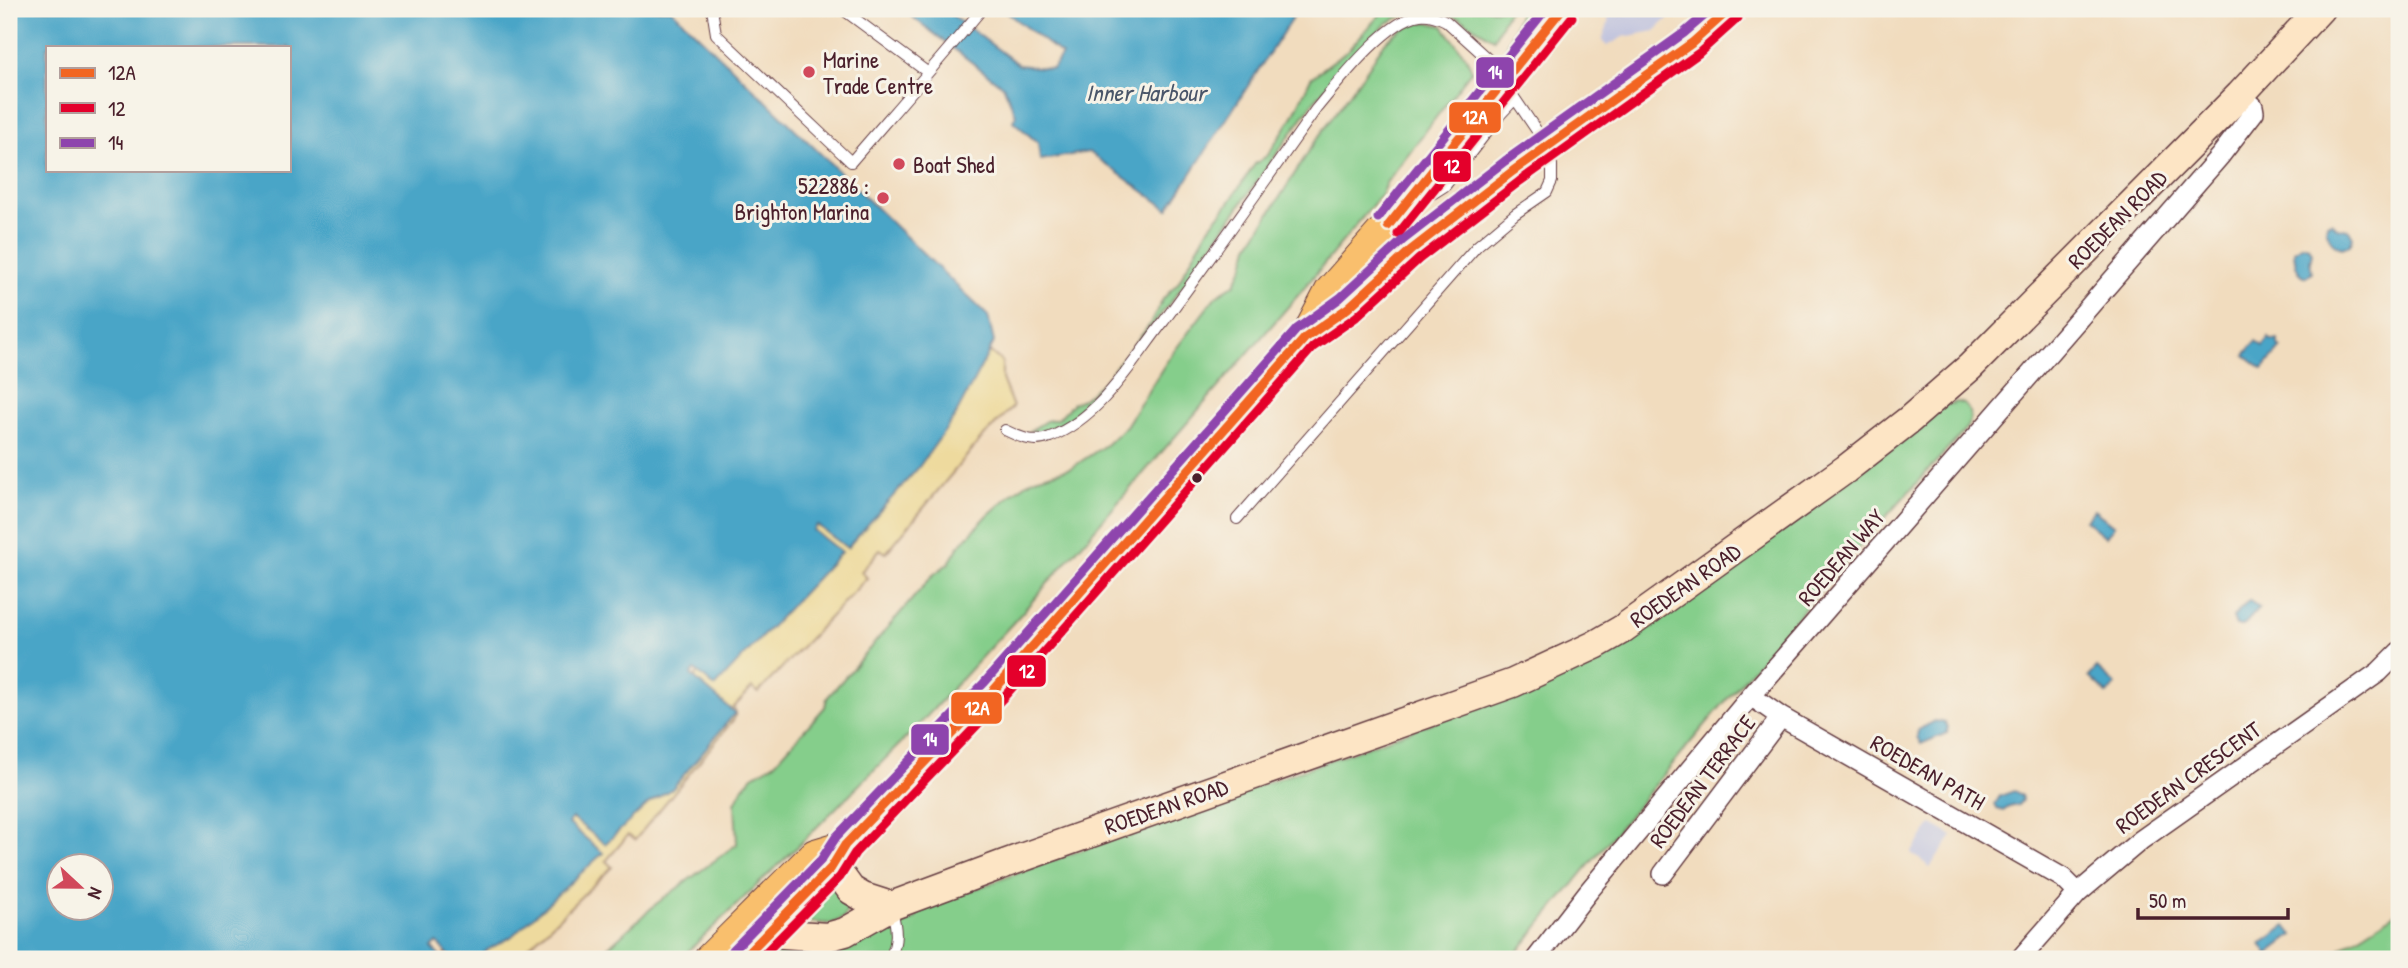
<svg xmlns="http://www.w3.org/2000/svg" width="2408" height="968" font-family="'Patrick Hand',sans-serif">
<rect width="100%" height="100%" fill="#f7f3e8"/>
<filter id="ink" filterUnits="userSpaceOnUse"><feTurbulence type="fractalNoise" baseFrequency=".0143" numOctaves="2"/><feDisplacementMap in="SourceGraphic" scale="14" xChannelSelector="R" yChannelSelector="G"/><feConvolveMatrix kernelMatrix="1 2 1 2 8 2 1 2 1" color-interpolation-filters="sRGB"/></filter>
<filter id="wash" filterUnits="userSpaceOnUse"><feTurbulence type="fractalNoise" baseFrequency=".00686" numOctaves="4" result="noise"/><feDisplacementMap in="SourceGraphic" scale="28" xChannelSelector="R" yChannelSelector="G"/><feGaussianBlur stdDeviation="1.57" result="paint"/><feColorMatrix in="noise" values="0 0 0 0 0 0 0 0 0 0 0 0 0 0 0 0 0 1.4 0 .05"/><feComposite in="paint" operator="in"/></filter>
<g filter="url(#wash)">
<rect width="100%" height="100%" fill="#f1dcbe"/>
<path fill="#c0c2dd" d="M1609,9H1678L1655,31L1623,37L1607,46L1602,41L1608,24Z
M1932,824L1953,836L1930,867L1911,853Z"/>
<path fill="#85ce8b" stroke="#68765b" stroke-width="2" d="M1385,9H1417L1387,23L1340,71L1312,104L1185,283L1107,385L1089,404L1061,426L1044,433L1030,431L1046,421L1058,419L1073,403L1083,399L1103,382L1149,326L1163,299L1178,283L1210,226L1226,207L1255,164L1268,155L1293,116L1311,78L1349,49Z
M1428,9H1509L1494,39L1459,18Z
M1521,9H1547L1512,51L1506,49Z
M1427,22L1443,26L1466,57L1472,70L1386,183L1381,195L1300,293L1021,614L918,726L796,848L680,959H595L656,904L737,844L735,803L743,787L753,776L775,763L825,707L827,698L933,575L949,563L959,546L988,515L1014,492L1035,478L1071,468L1107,444L1126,426L1169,358L1216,296L1235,284L1244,265L1249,246L1314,143L1372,62C1384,39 1401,24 1427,22Z
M1957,402L1964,404C1975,416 1970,424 1961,435C1804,603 1657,781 1512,959H769L788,948L881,927L886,931L915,919L922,908L1547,681L1940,407Z
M828,888L837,889L849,904L844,918L831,924L798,921Z
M2399,911V959H2333L2330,955Z"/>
<path fill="#eeda9e" stroke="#9c7c64" stroke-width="2" d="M986,348L1002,362V379L1013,407L980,440L886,553L880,549L861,572L867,578L758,693L752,688L733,708L736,712L734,719L635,840L628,835L606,861L612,867L516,959H441L564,813L682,694L828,503Z"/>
<path fill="#48a5c7" stroke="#496279" stroke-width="2" fill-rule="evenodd" d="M9,9H671L988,316L994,342L954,418L918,468L847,548L817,525L813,530L841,552L715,687L695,670L691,675L735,713L673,788L649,803L605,844L572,818L568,823L603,853L511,937L487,950L479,959H453L437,943L432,948L442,959H9ZM47,47H289V170H47ZM60,866H102V908H60Z
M902,9H944L1019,65L1052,69L1062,55L1006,12L1009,9H1298L1168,209L1089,152L1040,160L1038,143L1013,121L1016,115L1004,87Z
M2331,222L2337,228L2349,230L2353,237L2350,245L2342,248L2334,244L2326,230L2327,224Z
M2303,245L2309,247L2312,252L2310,262L2312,272L2306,277C2296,273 2295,262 2294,251Z
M2269,338L2272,341L2278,340V346L2281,348L2263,369L2245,355L2256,341L2263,346Z
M2094,510L2114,526L2106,537L2085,520Z
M2249,600L2259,608L2243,626H2236L2233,618Z
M2097,668L2116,685L2107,694L2089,677Z
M1935,721L1945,723L1948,728L1947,733L1921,744L1917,737L1918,730Z
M2014,791L2021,795L2022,800L2018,805L2009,807L2003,811L1997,809L1995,804L2000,796Z
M2286,926L2293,935L2268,954L2261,944Z"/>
</g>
<g filter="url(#ink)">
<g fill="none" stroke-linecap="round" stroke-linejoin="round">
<defs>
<path id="service" d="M712,9L716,34L851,162C895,111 939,61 982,9
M842,9L927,72
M1423,200L1445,186L1500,115L1515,99
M1005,430C1019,437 1034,444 1050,437C1101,417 1132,362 1164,321C1216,251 1266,180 1316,109C1337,84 1386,20 1420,15C1429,14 1438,17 1446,21L1489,60L1547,146L1552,165V181L1547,192L1515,214L1477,246L1237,519
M890,959C898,941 897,929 892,910"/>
<path id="minor" d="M1751,696L1781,717L2063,878L2078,893
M1663,874L1781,717
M1536,959L1588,892L1751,696L2220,156L2254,112L2253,106L2240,95
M2020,959L2078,893L2141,840L2379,672L2399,652"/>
<path id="secondary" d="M815,854L843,879L851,890L863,897L891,906
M768,933L827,937L845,932L891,906L1004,864L1513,683L1595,645L1621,630L1846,469L1909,420L1970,367L2240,95L2320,9"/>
<path id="primary" d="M1308,333L1330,291L1395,217L1562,9
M709,959L815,854L845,845
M742,959L831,868L845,845L993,691L1305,338L1348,308L1411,250L1513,171L1692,43L1730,9"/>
</defs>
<use href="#service" stroke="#633b41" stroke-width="12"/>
<use href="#minor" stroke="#633b41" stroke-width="22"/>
<use href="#secondary" stroke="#633b41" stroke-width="31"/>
<use href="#primary" stroke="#633b41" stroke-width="32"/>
<use href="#service" stroke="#fff" stroke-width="10"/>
<use href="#minor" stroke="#fff" stroke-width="19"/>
<use href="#secondary" stroke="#fde5c5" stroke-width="28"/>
<use href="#primary" stroke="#f9bf6d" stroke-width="30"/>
<defs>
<path id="bus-1" d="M1388,226L1562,9
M742,959L831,868L845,845L993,691L1305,338L1348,308L1411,250L1513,171L1692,43L1730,9"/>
<path id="bus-2" d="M1398,234L1572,17
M759,959L840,877L855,853L1002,699L1313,347L1356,317L1419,259L1520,181L1699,53L1738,18"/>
<path id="bus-3" d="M1378,218L1546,9
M733,950L821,860L836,837L984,683L1297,329L1340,298L1403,240L1505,161L1684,33L1712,9"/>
</defs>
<use href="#bus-1" stroke="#f7f3e8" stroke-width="14"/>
<use href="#bus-2" stroke="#f7f3e8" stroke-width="14"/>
<use href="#bus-3" stroke="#f7f3e8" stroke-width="14"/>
<use href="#bus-1" stroke="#f26522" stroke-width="9"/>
<use href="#bus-2" stroke="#e4002b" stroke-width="9"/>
<use href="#bus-3" stroke="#8e44ad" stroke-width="9"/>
</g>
</g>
<g fill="#d1495b" stroke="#f7f3e8" stroke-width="2.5">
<circle cx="809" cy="72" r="7"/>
<circle cx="899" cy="164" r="7"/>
<circle cx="883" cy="198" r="7"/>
</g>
<circle fill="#4a1f2b" stroke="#f7f3e8" stroke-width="2.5" cx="1197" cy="478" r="6"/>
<g text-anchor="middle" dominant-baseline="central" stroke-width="6" stroke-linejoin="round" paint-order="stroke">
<g font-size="23" fill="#4a1f2b" stroke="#f7f3e8" text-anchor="start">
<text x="823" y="59">Marine<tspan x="823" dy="26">Trade Centre</tspan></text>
<text x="913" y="164">Boat Shed</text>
<text x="869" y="185" text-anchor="end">522886 :<tspan x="869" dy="26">Brighton Marina</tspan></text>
</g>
<g font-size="23" fill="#4a1f2b" stroke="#f7f3e8">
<text transform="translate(2117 219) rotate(-45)">ROEDEAN ROAD</text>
<text transform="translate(1841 557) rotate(-49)">ROEDEAN WAY</text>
<text transform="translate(1685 585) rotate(-35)">ROEDEAN ROAD</text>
<text transform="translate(1928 772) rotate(30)">ROEDEAN PATH</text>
<text transform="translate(2188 777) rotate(-36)">ROEDEAN CRESCENT</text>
<text transform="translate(1702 781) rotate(-53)">ROEDEAN TERRACE</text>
<text transform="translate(1166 806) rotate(-19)">ROEDEAN ROAD</text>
</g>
<g font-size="24" font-style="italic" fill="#495569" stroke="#f7f3e8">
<text x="1146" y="92">Inner Harbour</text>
</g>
</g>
<g stroke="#f7f3e8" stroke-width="2.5">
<rect x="1475" y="56" width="40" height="33" rx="7" fill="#8e44ad"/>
<rect x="1448" y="101" width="54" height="33" rx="7" fill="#f26522"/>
<rect x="1432" y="150" width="40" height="33" rx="7" fill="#e4002b"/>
<rect x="1006" y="654" width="41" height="34" rx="7" fill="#e4002b"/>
<rect x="950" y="691" width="53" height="34" rx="7" fill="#f26522"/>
<rect x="910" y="723" width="40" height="33" rx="7" fill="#8e44ad"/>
</g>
<g font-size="19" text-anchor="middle" font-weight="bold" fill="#fff">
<text x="1495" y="79">14</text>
<text x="1475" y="124">12A</text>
<text x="1452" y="173">12</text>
<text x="1027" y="678">12</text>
<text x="977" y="715">12A</text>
<text x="930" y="746">14</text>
</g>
<rect width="2408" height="968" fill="none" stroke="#f7f3e8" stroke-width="35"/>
<rect x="46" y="46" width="245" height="126" fill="#f7f3e8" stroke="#b29e9c" stroke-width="2"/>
<rect x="60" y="68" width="35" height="10" fill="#f26522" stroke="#b29e9c" stroke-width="2"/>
<text x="108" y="80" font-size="21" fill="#4a1f2b">12A</text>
<rect x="60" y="103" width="35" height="10" fill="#e4002b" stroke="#b29e9c" stroke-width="2"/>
<text x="108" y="116" font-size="21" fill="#4a1f2b">12</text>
<rect x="60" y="138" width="35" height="10" fill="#8e44ad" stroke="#b29e9c" stroke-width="2"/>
<text x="108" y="150" font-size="21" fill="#4a1f2b">14</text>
<g transform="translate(80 887) rotate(112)"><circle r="33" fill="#f7f3e8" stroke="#b29e9c" stroke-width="2"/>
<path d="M0-5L12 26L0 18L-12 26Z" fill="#d1495b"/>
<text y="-10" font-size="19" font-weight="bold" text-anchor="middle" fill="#4a1f2b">N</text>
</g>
<path d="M2138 908v10h150v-10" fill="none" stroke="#4a1f2b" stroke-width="3.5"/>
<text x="2149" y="908" font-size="21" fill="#4a1f2b" stroke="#f7f3e8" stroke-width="5" paint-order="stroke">50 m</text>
</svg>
